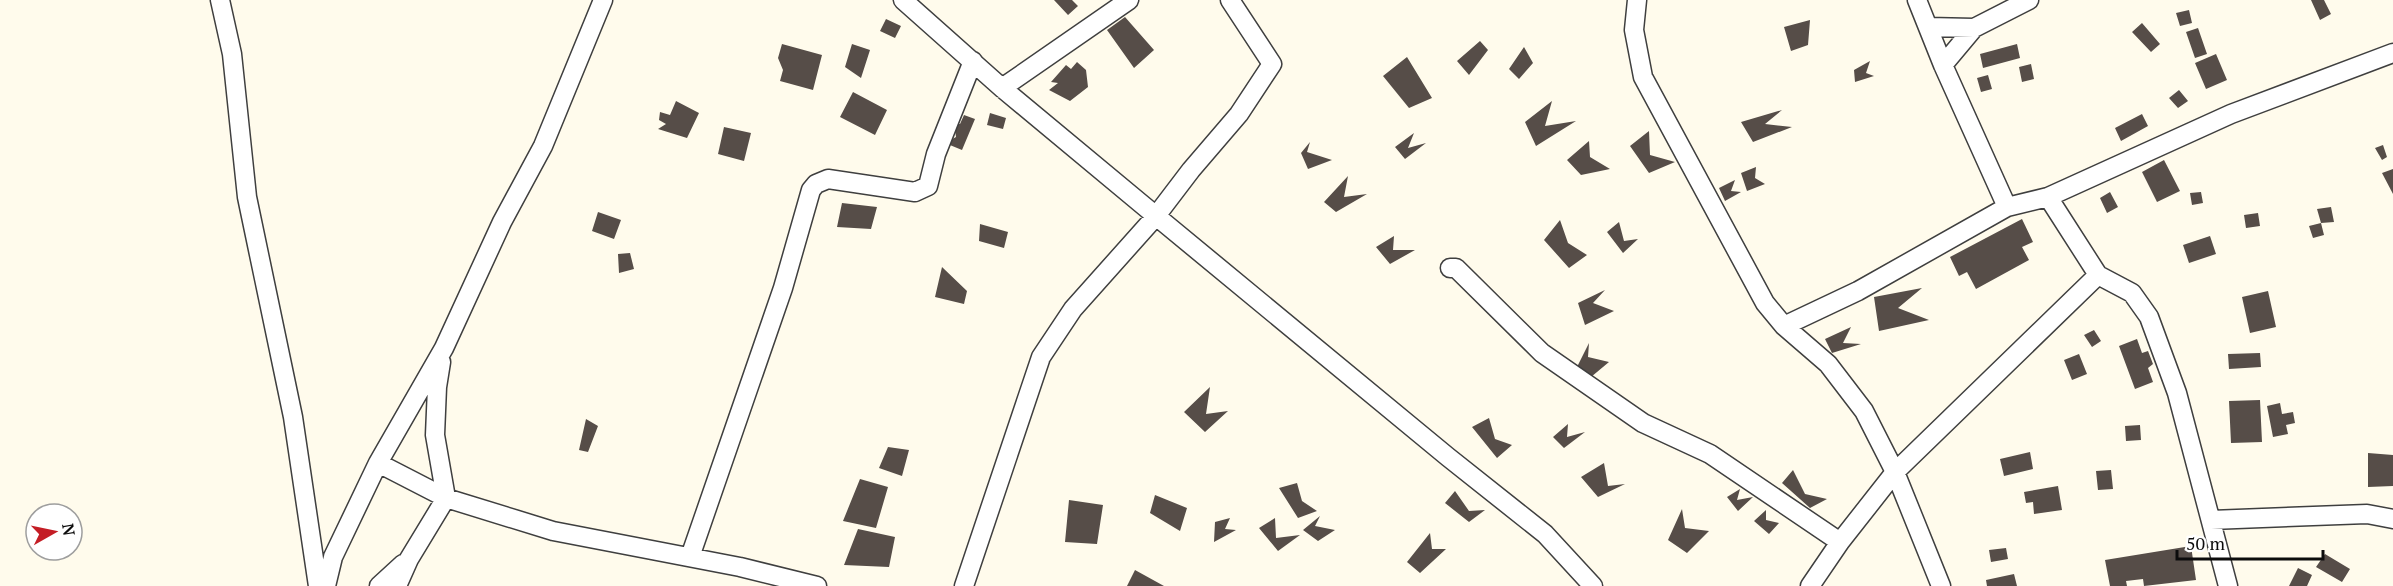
<svg xmlns="http://www.w3.org/2000/svg" width="2393" height="586" font-family="'PT Serif',serif">
<rect width="100%" height="100%" fill="#fffbec"/>
<path fill="#564d48" d="M1054,0H1072L1078,6L1068,15Z
M2311,0H2324L2331,14L2320,20Z
M2189,10L2192,23L2180,26L2176,13Z
M1125,17L1154,50L1134,68L1107,30Z
M886,19L901,26L895,38L880,31Z
M1810,20L1808,45L1791,51L1784,27Z
M2142,23L2160,44L2151,52L2132,32Z
M2198,28L2207,54L2195,58L2186,32Z
M1480,41L1488,50L1469,75L1457,61Z
M782,44L822,55L813,90L780,81L783,70L778,58Z
M852,44L870,50L861,78L845,67Z
M2017,44L2020,58L1983,68L1980,54Z
M1524,47L1533,63L1519,79L1509,69Z
M2216,54L2227,80L2206,89L2195,63Z
M1407,57L1432,98L1409,108L1383,76Z
M1870,61L1866,73L1874,76L1855,82L1854,70Z
M1077,62L1086,70L1088,87L1070,101L1049,90L1058,83L1051,82L1066,65L1071,69Z
M2031,64L2034,79L2022,82L2019,67Z
M1988,75L1992,89L1981,92L1977,78Z
M2179,90L2188,101L2178,108L2169,98Z
M853,92L887,110L875,135L840,117Z
M676,101L699,113L687,138L658,129L666,124L659,120L660,112L670,115Z
M1552,101L1545,126L1576,121L1536,146L1525,122Z
M1782,110L1765,124L1792,127L1753,142L1741,122Z
M990,113L1006,118L1003,129L987,125Z
M2142,114L2148,126L2121,141L2115,128Z
M964,115L975,119L962,150L945,143L956,137L954,123L960,124Z
M724,127L751,133L744,161L718,154Z
M1649,131L1650,155L1675,162L1649,173L1630,146Z
M1414,133L1408,148L1426,143L1405,159L1395,147Z
M1589,141L1590,157L1610,169L1581,175L1567,160Z
M1310,142L1307,152L1332,160L1308,169L1301,153Z
M2383,145L2387,157L2382,160L2375,148Z
M2164,160L2180,191L2157,202L2142,172Z
M1756,167L1755,178L1765,184L1747,191L1741,173Z
M2393,169V194L2382,173Z
M1348,176L1344,197L1367,194L1336,212L1324,202Z
M1735,180L1731,191L1741,192L1725,201L1719,188Z
M2110,192L2118,207L2107,213L2100,198Z
M2201,192L2203,203L2192,205L2190,193Z
M842,203L877,207L871,229L837,227Z
M2331,207L2334,222L2321,223L2317,209Z
M598,212L621,220L614,239L592,231Z
M2258,213L2260,226L2246,228L2244,215Z
M2022,219L2033,242L2022,247L2029,260L1976,289L1967,272L1959,276L1950,257Z
M1560,220L1568,243L1587,255L1569,268L1544,240Z
M1619,222L1624,241L1638,239L1623,253L1607,232Z
M2321,223L2324,235L2313,238L2309,226Z
M980,224L1008,232L1004,248L979,241Z
M1394,236L1393,250H1415L1390,264L1376,247Z
M2210,236L2216,254L2189,263L2183,245Z
M630,253L634,269L619,273L618,254Z
M942,267L967,291L964,304L935,297Z
M1922,288L1898,308L1929,320L1879,331L1874,297Z
M1605,290L1593,303L1614,311L1585,325L1578,303Z
M2268,291L2276,327L2250,333L2242,297Z
M1851,327L1843,343L1861,344L1832,353L1825,339Z
M2094,330L2101,341L2092,347L2084,335Z
M2137,339L2142,353L2148,351L2153,364L2148,368L2153,382L2135,389L2119,346Z
M1589,343L1588,357L1609,362L1591,377L1577,367Z
M2260,353L2261,367L2229,369L2228,354Z
M2079,354L2087,374L2072,380L2064,360Z
M1210,387L1206,414L1228,411L1205,432L1184,412Z
M2260,400L2262,442L2231,443L2229,401Z
M2280,403L2282,414L2293,412L2295,423L2286,425L2288,434L2273,437L2267,406Z
M1489,418L1495,439L1512,445L1497,458L1472,427Z
M586,419L598,426L588,452L579,450Z
M1568,424L1567,437L1585,432L1564,448L1553,437Z
M2140,425L2141,440L2126,441L2125,426Z
M888,447L909,450L902,476L879,468Z
M2030,452L2033,469L2004,476L2000,459Z
M2368,453L2393,455V486L2368,487Z
M1604,463L1608,486L1625,484L1598,497L1581,477Z
M1793,470L1805,494L1827,499L1810,508L1782,483Z
M2111,470L2113,489L2098,490L2096,471Z
M860,479L888,487L876,528L843,521Z
M1297,483L1302,501L1317,511L1298,518L1279,488Z
M2058,486L2062,510L2034,514L2033,502L2026,503L2024,492Z
M1740,489L1737,500L1753,497L1738,511L1727,497Z
M1455,491L1469,511L1485,510L1469,522L1445,503Z
M1155,495L1187,508L1180,531L1150,513Z
M1069,500L1103,505L1097,544L1065,542Z
M1682,509L1685,528L1709,531L1687,553L1668,540Z
M1766,510V520L1779,523L1769,534L1754,521Z
M1320,516L1315,526L1335,530L1318,541L1303,530Z
M1230,518L1225,529L1236,530L1214,542L1215,522Z
M1275,518L1276,538L1300,535L1278,551L1259,528Z
M858,529L895,537L889,567L844,565Z
M1430,533L1432,549H1446L1420,573L1407,562Z
M2191,546L2196,580L2144,586L2143,579L2126,581L2127,586H2110L2105,560Z
M2006,548L2008,559L1991,562L1989,550Z
M2325,554L2350,569L2342,582L2316,567Z
M2298,568L2312,575L2307,586H2289Z
M1135,570L1164,586H1127Z
M2014,574L2017,586H1987L1986,580Z"/>
<g fill="none" stroke-linecap="round" stroke-linejoin="round">
<defs>
<path id="street" d="M220,0L232,54L247,197L293,417L318,586
M603,0L543,146L502,222L444,348L378,463L446,498L553,531L740,567L817,586
M903,0L1002,88L1156,216L1448,457L1545,534L1593,586
M1637,0L1634,30L1643,77L1765,303L1784,326L1828,364L1864,411L1895,472L1941,586
M1917,0L1943,65L2007,207
M1928,27L1974,28
M1943,65L1974,28L2029,0
M1002,88L1129,0
M1450,268H1456L1542,353L1643,423L1710,454L1840,542
M2098,275L2132,293L2149,317L2177,393L2228,586
M1784,326L1858,291L2007,207L2048,197
M2211,520L2367,514L2393,519
M690,557L783,288L811,190L816,184L828,179L915,192L928,186L936,154L973,61
M326,586L333,557L378,463
M379,586L403,564
M397,586L409,559L446,498L435,435L437,387L441,362
M964,586L1041,357L1073,309L1156,216L1191,170L1239,114L1272,64L1230,0
M1810,586L1840,542L1895,472L2098,275L2048,197L2231,114L2393,53"/>
</defs>
<use href="#street" stroke="#3f3f3f" stroke-width="21"/>
<use href="#street" stroke="#fff" stroke-width="18"/>
</g>
<g transform="translate(54 532) rotate(81)"><circle r="28" fill="#ffffff" stroke="#9e9e9e" stroke-width="1.5"/>
<path d="M0-4.5L10 22L0 15L-10 22Z" fill="#c41d25"/>
<text y="-9" font-size="16" font-weight="bold" text-anchor="middle" fill="#0c0c0c">N</text>
</g>
<path d="M2177 550v9h146v-9" fill="none" stroke="#0c0c0c" stroke-width="3"/>
<text x="2186" y="550" font-size="18" fill="#0c0c0c" stroke="#ffffff" stroke-width="4.5" paint-order="stroke">50 m</text>
</svg>
